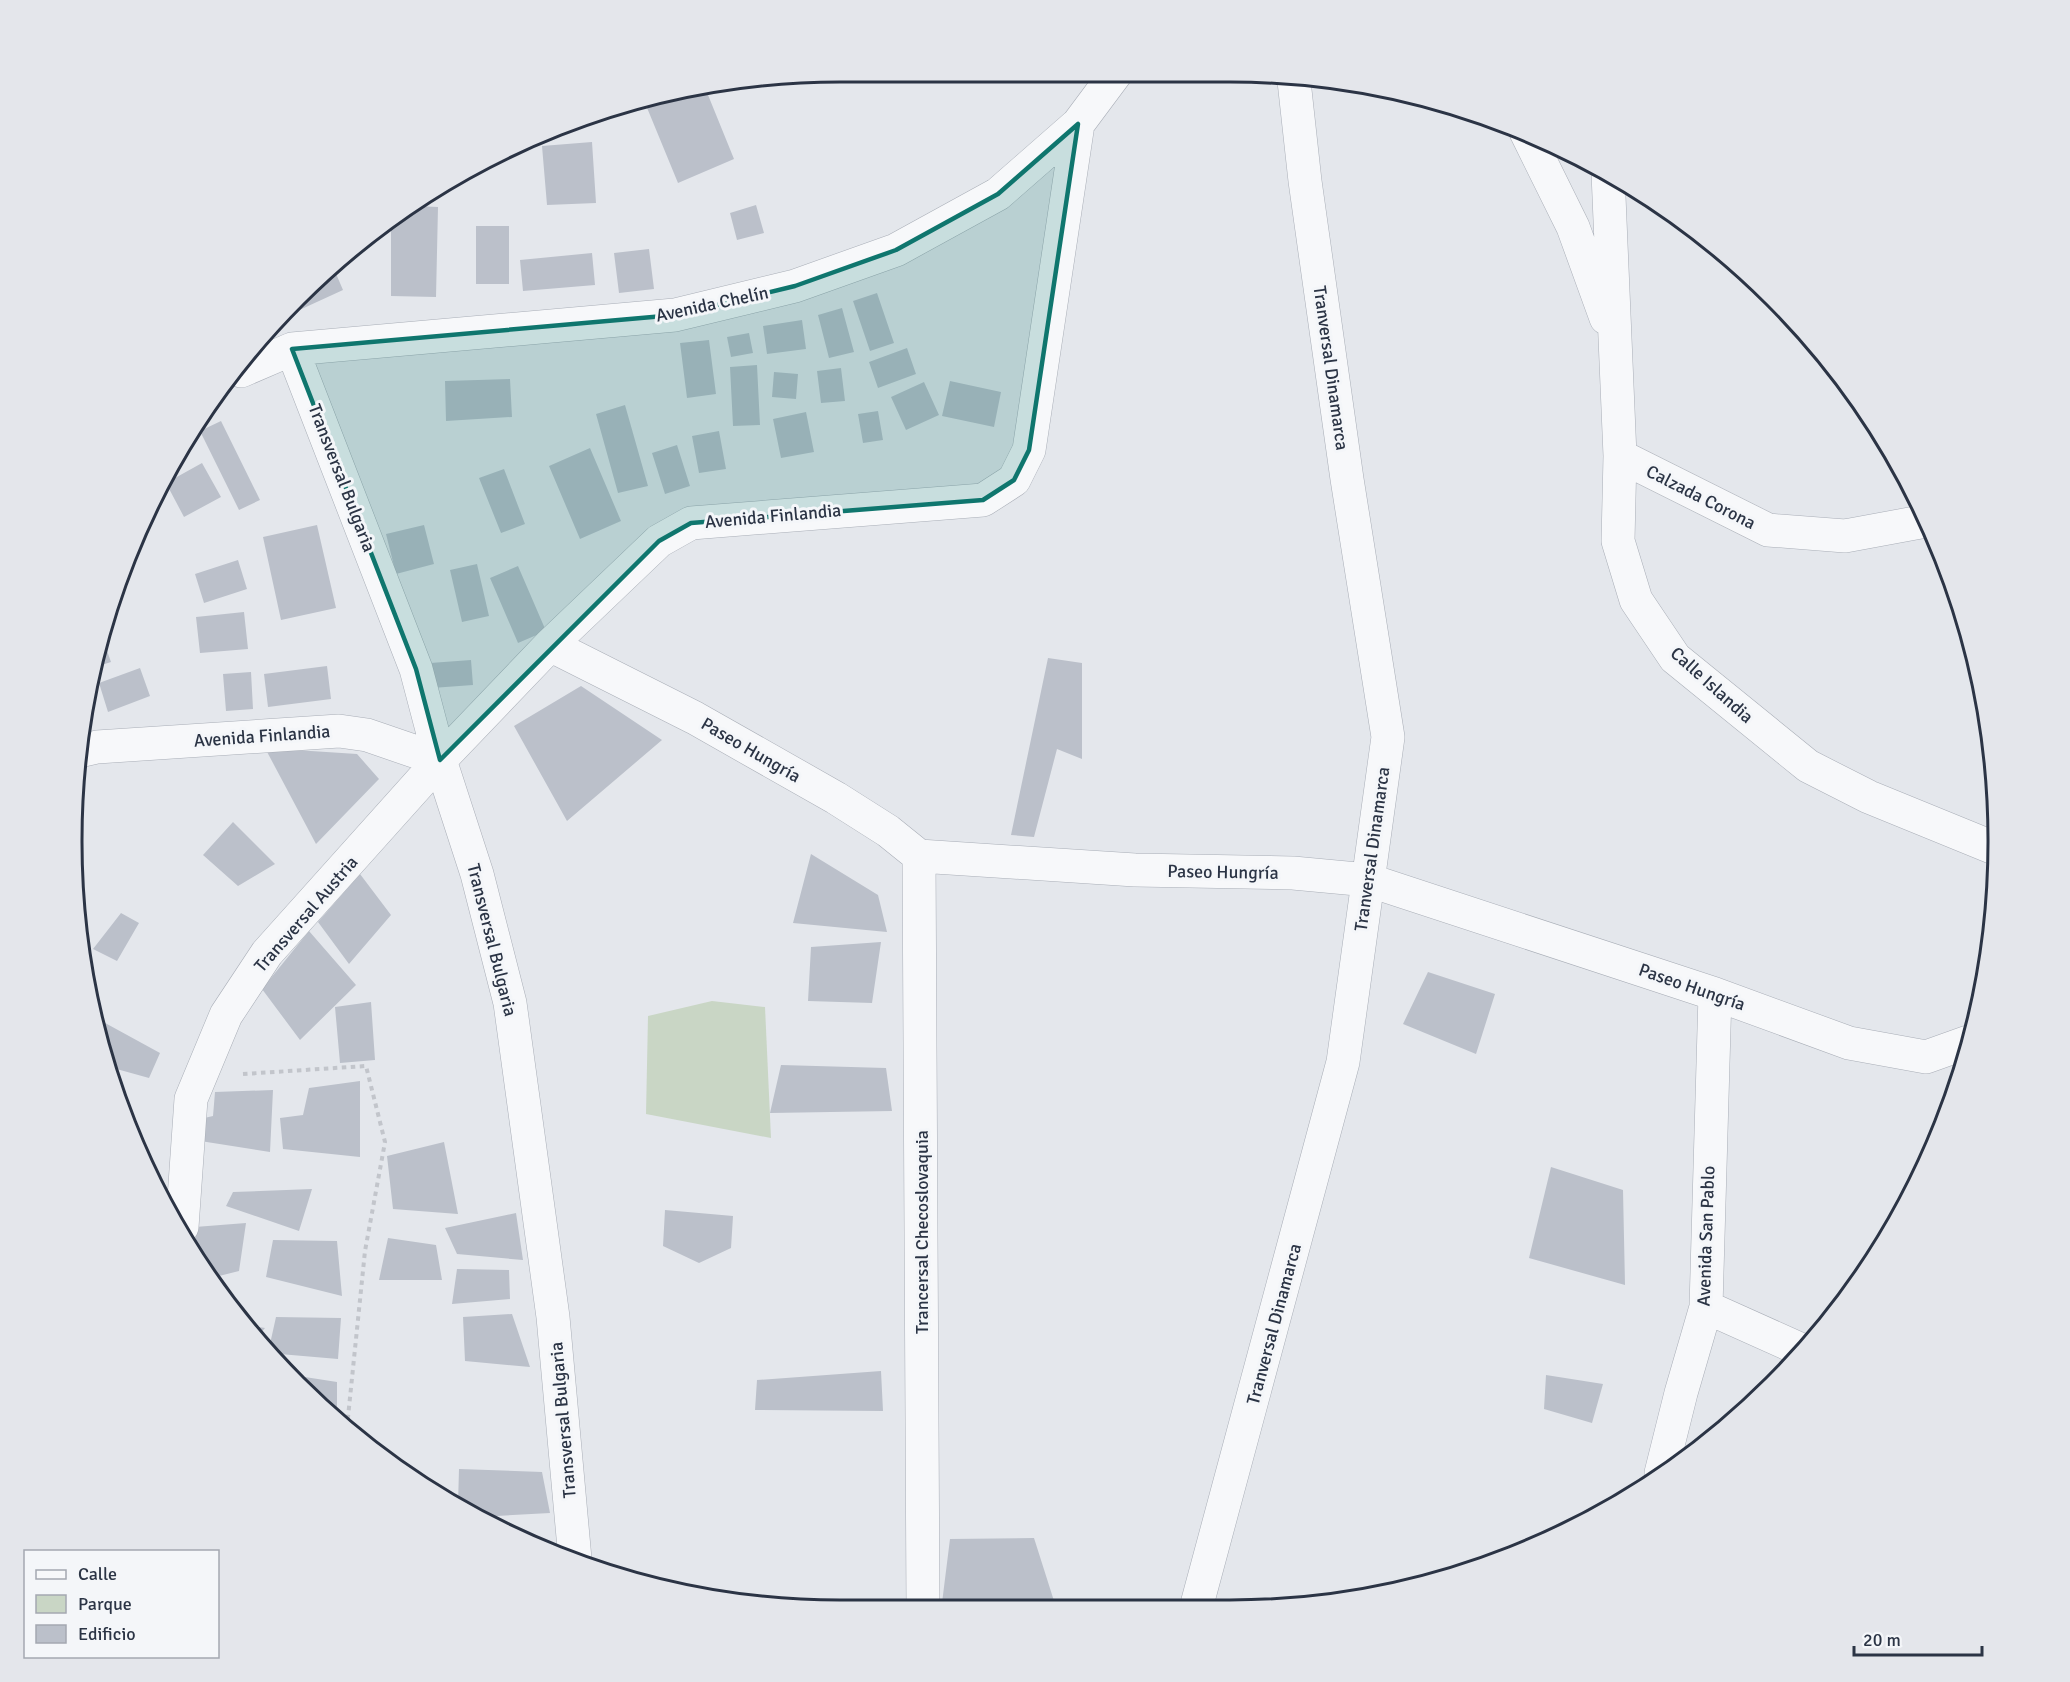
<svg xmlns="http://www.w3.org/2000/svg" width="2070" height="1682" font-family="Signika,sans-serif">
<rect width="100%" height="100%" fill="#e4e7ec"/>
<path fill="#c9d6c5" d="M712,1001L765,1007L771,1138L646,1114L648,1016Z"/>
<path fill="#bbc0ca" d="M706,90L734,159L678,183L643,98Z
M592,142L596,203L547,205L542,146Z
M756,205L764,233L737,240L730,213Z
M416,206L438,207L436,297L391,296V225Z
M476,226H509V284H476Z
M649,249L654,289L619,293L614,253Z
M592,253L595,285L523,291L520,260Z
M334,269L343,290L282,318L297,297Z
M877,293L894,343L870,351L853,301Z
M842,308L854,352L829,358L818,315Z
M802,320L806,349L767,354L763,326Z
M749,333L753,353L731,357L727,337Z
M709,340L716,394L687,398L680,343Z
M907,348L916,374L878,388L869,362Z
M757,365L760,425L733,426L730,367Z
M841,368L845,401L821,403L817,371Z
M774,372L798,374L796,399L772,397Z
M510,379L512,417L446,421L445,381Z
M950,381L1001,392L994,427L942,416Z
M924,382L939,415L906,430L891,397Z
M625,405L648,486L618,493L596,414Z
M878,411L883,440L863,443L858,414Z
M806,412L814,452L781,458L773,419Z
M221,421L260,500L239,510L200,431Z
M719,431L726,469L699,473L692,436Z
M677,445L690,486L665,494L652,453Z
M590,448L621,521L580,539L549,466Z
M202,463L221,497L184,517L166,483Z
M504,469L525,524L501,533L479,478Z
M317,525L336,608L281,620L263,537Z
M424,525L434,564L396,574L386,534Z
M238,560L247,589L204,603L195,574Z
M477,564L489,616L462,622L450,570Z
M518,566L546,631L518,643L490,578Z
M244,612L248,649L200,653L196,617Z
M101,634L111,662L95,667L98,642Z
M1048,658L1082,663V759L1057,749L1034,837L1011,835Z
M471,660L473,685L432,688L430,663Z
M327,666L331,699L268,707L264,674Z
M140,668L150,696L108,712L99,683Z
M251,672L253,709L226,711L223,674Z
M581,686L662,740L567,821L514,726Z
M265,748L357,754L379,779L316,844Z
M233,822L275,864L238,886L203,855Z
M811,854L878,895L887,932L793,923Z
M360,874L391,915L349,964L318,922Z
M121,913L139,923L117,961L93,949Z
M309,931L356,985L300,1040L262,989Z
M881,942L872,1003L808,1001L811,947Z
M1428,972L1495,994L1476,1054L1403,1024Z
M371,1002L375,1060L340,1063L335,1007Z
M96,1018L160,1053L149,1078L113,1068Z
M781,1065L886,1068L892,1111L770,1113Z
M360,1081V1157L283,1149L280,1118L303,1115L309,1088Z
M273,1090L270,1152L194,1140L191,1121L213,1116L215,1092Z
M444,1142L458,1214L393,1209L387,1156Z
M1551,1167L1623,1190L1625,1285L1529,1258Z
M312,1189L299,1231L226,1206L233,1192Z
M665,1210L733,1216L731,1248L699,1263L663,1246Z
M516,1213L523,1260L457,1254L445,1228Z
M246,1223L239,1271L215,1277L196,1248L195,1227Z
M388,1238L436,1245L442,1280H379Z
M273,1240L337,1241L342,1296L266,1277Z
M457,1269L509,1270L510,1299L452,1304Z
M512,1314L530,1367L465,1361L463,1317Z
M276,1317L341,1318L338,1359L268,1353Z
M247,1325L265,1328L256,1338Z
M881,1371L883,1411L755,1410L757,1380Z
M292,1375L337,1382V1410L328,1409Z
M1546,1375L1603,1384L1592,1423L1544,1409Z
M459,1469L542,1472L550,1513L479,1517L458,1504Z
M1034,1538L1054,1601L942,1603L950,1539Z"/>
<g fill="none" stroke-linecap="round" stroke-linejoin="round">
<defs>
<path id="minor" d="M1526,132L1573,227L1606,318
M1608,173L1620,456L1618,541L1636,600L1675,658L1808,766L1869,797L1994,848
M292,349L416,669L440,760L477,874L510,1003L553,1317L575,1559
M241,371L292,349L675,315L795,286L896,250L998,194L1078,124L1116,73
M1620,456L1768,530L1845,536L1926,521
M550,645L695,718L836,798L888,831L919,856L1135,870L1293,873L1368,880L1715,994L1849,1043L1926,1057L1968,1042
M84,750L97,747L339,731L367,735L440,760
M919,856L923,1608
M182,1227L191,1099L226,1015L267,953L440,760L550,645L659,541L691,523L983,500L1014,480L1029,450L1078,124
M1706,1307L1804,1351
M1661,1473L1681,1393L1706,1307L1715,994
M1196,1608L1343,1062L1388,737L1347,479L1305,181L1294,81L1297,76"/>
</defs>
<use href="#minor" stroke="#a9aeb7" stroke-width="34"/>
<path stroke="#c2c5cb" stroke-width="4" stroke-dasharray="4.5 4.5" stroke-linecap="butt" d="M243,1074L366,1066L385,1142L365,1251L347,1427"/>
<use href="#minor" stroke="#f7f8fa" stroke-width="33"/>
</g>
<path fill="#0f766e" fill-opacity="0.2" stroke="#0f766e" stroke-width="4.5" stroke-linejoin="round" d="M1078,124L1029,450L1014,480L983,500L691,523L659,541L440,760L416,669L292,349L675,315L795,286L896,250L998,194Z"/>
<g text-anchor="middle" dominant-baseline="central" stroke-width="6" stroke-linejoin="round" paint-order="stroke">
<g font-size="18" fill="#2b3445" stroke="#f4f6f9">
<text transform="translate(712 304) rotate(-12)">Avenida Chelín</text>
<text transform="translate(1331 368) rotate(82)">Tranversal Dinamarca</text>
<text transform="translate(342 478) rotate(69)">Transversal Bulgaria</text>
<text transform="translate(1701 497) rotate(27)">Calzada Corona</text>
<text transform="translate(773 516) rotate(-5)">Avenida Finlandia</text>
<text transform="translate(1712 685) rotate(42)">Calle Islandia</text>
<text transform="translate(262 736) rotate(-4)">Avenida Finlandia</text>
<text transform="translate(751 750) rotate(30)">Paseo Hungría</text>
<text transform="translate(1372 849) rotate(-82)">Tranversal Dinamarca</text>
<text transform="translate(1223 872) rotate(1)">Paseo Hungría</text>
<text transform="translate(306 914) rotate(-49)">Transversal Austria</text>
<text transform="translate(492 940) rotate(76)">Transversal Bulgaria</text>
<text transform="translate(1692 987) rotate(19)">Paseo Hungría</text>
<text transform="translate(922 1232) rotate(-90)">Trancersal Checoslovaquia</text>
<text transform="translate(1706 1236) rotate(-88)">Avenida San Pablo</text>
<text transform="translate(1274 1324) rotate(-75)">Tranversal Dinamarca</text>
<text transform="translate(563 1420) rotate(-95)">Transversal Bulgaria</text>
</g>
</g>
<path d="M0 0H2070V1682H0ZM840 82H1230A758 758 0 0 1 1988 840V842A758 758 0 0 1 1230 1600H840A758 758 0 0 1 82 842V840A758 758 0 0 1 840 82Z" fill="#e4e6eb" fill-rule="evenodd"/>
<path fill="none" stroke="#2b3445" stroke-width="3" d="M840 82H1230A758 758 0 0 1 1988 840V842A758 758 0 0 1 1230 1600H840A758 758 0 0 1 82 842V840A758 758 0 0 1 840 82Z"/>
<rect x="24" y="1550" width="195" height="108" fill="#f4f6f9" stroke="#a4a8b1" stroke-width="1.5"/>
<rect x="36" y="1570" width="30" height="9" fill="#f7f8fa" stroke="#a4a8b1" stroke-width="1.5"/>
<text x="78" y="1580" font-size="18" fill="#2b3445">Calle</text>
<rect x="36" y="1595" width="30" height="18" fill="#c9d6c5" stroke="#a4a8b1" stroke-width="1.5"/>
<text x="78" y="1610" font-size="18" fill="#2b3445">Parque</text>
<rect x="36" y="1625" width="30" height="18" fill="#bbc0ca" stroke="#a4a8b1" stroke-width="1.5"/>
<text x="78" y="1640" font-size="18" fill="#2b3445">Edificio</text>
<path d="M1854 1646v9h128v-9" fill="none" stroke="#2b3445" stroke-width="3"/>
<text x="1863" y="1646" font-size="18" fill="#2b3445" stroke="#f4f6f9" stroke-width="4.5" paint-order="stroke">20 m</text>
</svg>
